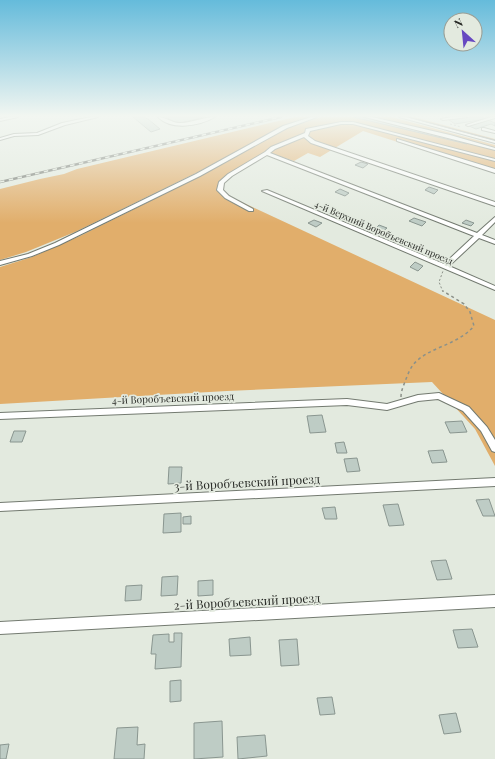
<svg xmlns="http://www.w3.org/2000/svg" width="495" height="759" font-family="'Playfair Display',serif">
<rect width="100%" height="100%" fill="#e3eadf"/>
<path fill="#e1ae6b" d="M295,117H309L284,126L196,173L75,232L26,252L0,260V189L40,179L64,174L77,169Z
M321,117H392L495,145V173L363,131L320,157L308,153L294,161L270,153L230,177L224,182L223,190L231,197L495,320V466L475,429L432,382L227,391L0,404V267L32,257L80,236L202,175L288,128Z
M405,117H414L495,139V141Z"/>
<path fill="#beccc5" stroke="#8a9690" d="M133,117H143L148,119L160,129L151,132Z
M166,117H204L177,124Z
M353,117H362L469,142L467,144Z
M471,117H481L485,119L455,124L449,120Z
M488,120L495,123V126L491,124L476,129L469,126Z
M361,162L368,164L363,168L355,165Z
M429,187L438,190L434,194L425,190Z
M340,189L349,193L345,196L335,192Z
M414,218L426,222L422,226L409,221Z
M314,220L322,223L316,227L308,223Z
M466,220L474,223L471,226L462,223Z
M379,225L387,228L382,232L375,229Z
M415,262L423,266L418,271L410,267Z
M322,415L326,432L310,433L307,416Z
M462,421L467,432L450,433L445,422Z
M14,431H26L22,442H10Z
M344,442L347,453H337L335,443Z
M443,450L447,462L432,463L428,451Z
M357,458L360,471L347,472L344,459Z
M169,467H182L181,483L168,484Z
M489,499L495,516H483L476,500Z
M398,504L404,525L389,526L383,505Z
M335,507L337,519H325L322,508Z
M181,513V532L163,533L164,514Z
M191,516V524H183V517Z
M446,560L452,579L437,580L431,561Z
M178,576L177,595L161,596L162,577Z
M213,580V595L198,596V581Z
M142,585L141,600L125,601L126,586Z
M472,629L478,647L458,648L453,630Z
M174,633H182L181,667L155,669L156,654H151L153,635L169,634V642H174Z
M250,637L251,655L230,656L229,639Z
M297,639L299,665L281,666L279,640Z
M181,680V701L170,702V681Z
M332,697L335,714L320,715L317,698Z
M456,713L461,732L444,734L439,715Z
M222,721L223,757L194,759V723Z
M138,727L137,745L145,744L144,759H114L117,728Z
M265,735L267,756L238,759L237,737Z
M9,744L6,759H0V745Z"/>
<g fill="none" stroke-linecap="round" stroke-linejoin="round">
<defs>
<path id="minor" d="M10,117H18L0,121V119Z
M91,117H98L65,125L38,135L14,136L0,140V138L14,134L37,133L62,123Z
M158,117C166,117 171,123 180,123C192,123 203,117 215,117C199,126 172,131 158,117Z
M311,117H317L287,128L200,176L59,245L32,256L0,265V261L28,254L55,243L196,174L283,126Z
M365,117H372L450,135L495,148V150Z
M399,117H406L495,141V143Z
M452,117H467L443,120L441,119Z
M491,117H495V118L468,126L466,125Z
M341,122H353L495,159V161L353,124H341L310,131L308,136L315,141L495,202V206L311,143L304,137L275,149L270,153L477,233L495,217V222L482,235L495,240V244L479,238L449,266L495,286V290L262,191L267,190L444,264L474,236L267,155L232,176L224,183L223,190L229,196L253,209V211H249L225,198L217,190L219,182L228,174L265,152L271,147L305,133L306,129Z
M484,128L495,131V133L482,130V128Z
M397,139L495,169V173L397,141Z
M439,393L469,407L487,427L495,440V452L492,451L481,431L463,411L438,399L418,401L387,410L347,405L0,419V413L347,399L387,404L418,395Z
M495,478V486L0,511V503Z
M495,595V607L0,634V622Z"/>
</defs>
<use href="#minor" stroke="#737a70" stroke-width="2"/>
<path stroke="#8c9189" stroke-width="1" stroke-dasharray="2 2" stroke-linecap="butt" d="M450,124L461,127
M443,292L439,282L443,271"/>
<path stroke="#8c9189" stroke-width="1.5" stroke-dasharray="3 3" stroke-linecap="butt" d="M401,397C401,390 404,385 406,379C408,374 410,369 413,365C427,347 457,346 474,326L470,312L464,304L443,291"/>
<use href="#minor" fill="#fff" fill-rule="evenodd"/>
<path stroke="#787c75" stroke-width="1" d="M408,117L495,140"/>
<defs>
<path id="rail" d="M0,182L281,117"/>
</defs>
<use href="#rail" stroke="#787c75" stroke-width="2.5"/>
<use href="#rail" stroke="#e3eadf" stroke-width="1.5" stroke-dasharray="4.5" stroke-linecap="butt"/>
</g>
<linearGradient id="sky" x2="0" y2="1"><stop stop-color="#65bbdb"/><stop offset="0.52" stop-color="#f2f6f1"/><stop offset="1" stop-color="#f2f6f1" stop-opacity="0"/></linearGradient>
<rect width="495" height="223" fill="url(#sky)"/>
<g text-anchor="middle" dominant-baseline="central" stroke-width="3.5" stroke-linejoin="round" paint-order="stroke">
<g font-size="9" fill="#292b27" stroke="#e3eadf">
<text transform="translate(384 232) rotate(23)">4-й Верхний Воробъевский проезд</text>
</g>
<g font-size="10" fill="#292b27" stroke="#e3eadf">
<text transform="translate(173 398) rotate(-2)">4-й Воробъевский проезд</text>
</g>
<g font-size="12" fill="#292b27" stroke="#e3eadf">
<text transform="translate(247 482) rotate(-3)">3-й Воробъевский проезд</text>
<text transform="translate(247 601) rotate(-3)">2-й Воробъевский проезд</text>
</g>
</g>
<g transform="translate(463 32) rotate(333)"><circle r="19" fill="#e3eadf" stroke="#999e95"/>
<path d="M0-3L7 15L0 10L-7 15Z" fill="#6748c1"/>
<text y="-6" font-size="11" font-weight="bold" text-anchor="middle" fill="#292b27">N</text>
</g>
</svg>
